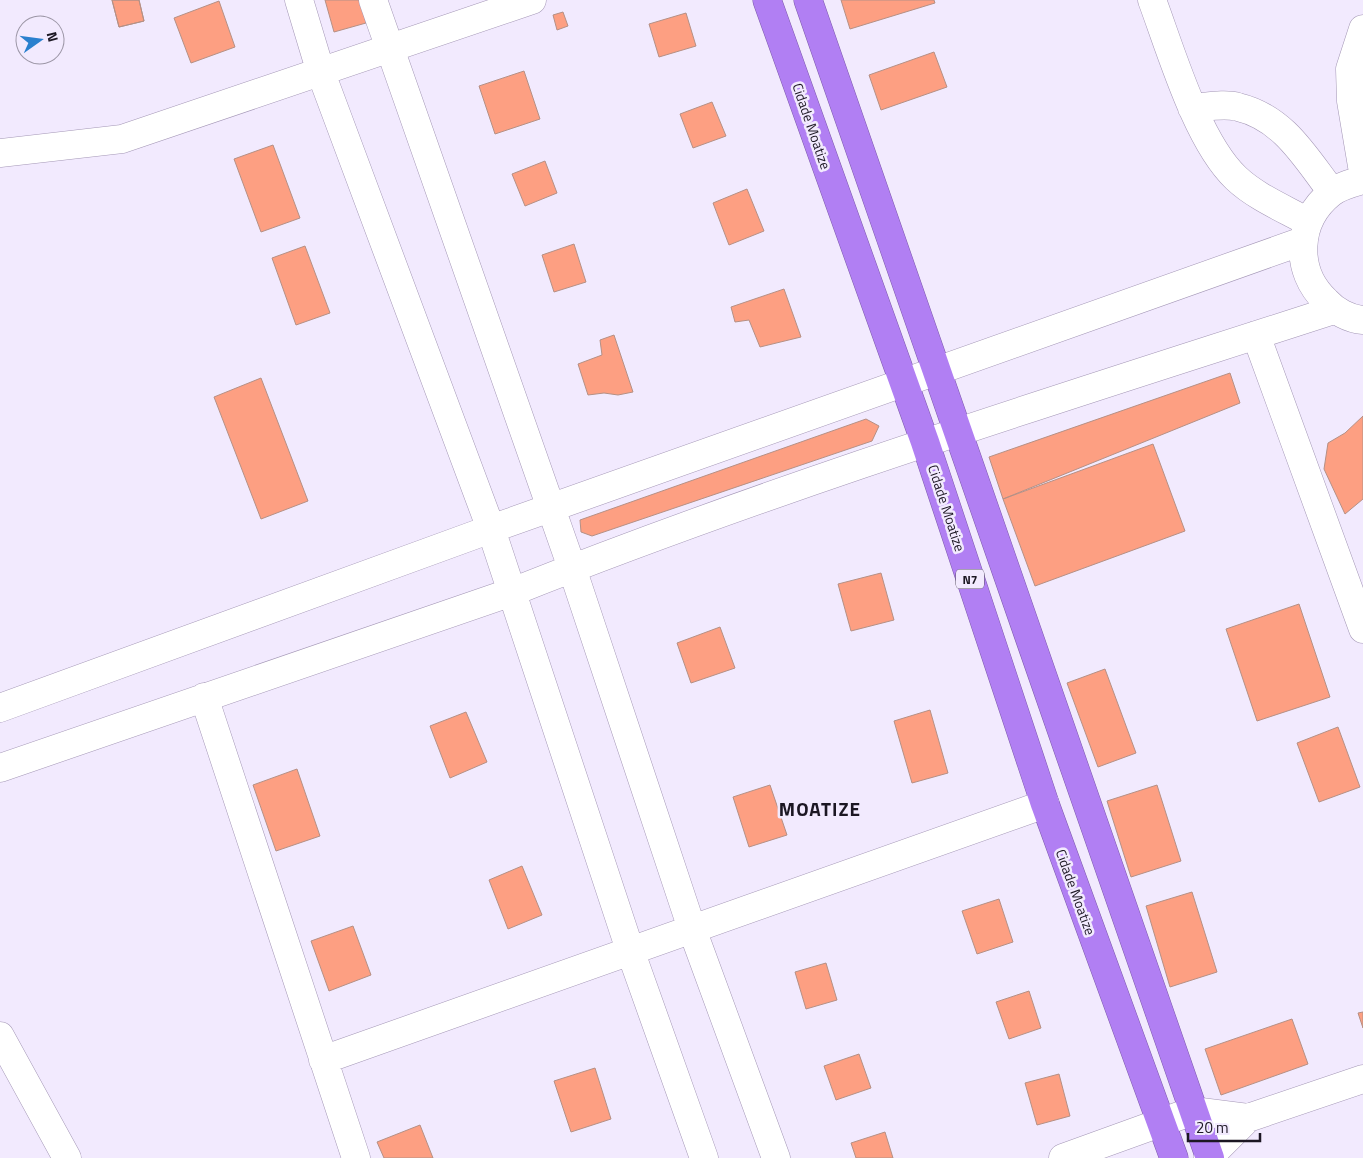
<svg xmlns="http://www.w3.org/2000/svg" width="1363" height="1158" font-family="'Titillium Web',sans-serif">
<rect width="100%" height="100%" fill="#f2eafe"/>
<path fill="#fd9f82" stroke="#b59085" d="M112,0H139L144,21L119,27Z
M112,0H139L144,21L119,27Z
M325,0H360L366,23L334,32Z
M841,0H934L935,3L850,29Z
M219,1L235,47L191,63L174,18Z
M563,12L568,26L557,30L553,15Z
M686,13L696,46L659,57L649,24Z
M934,52L947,87L881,110L869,75Z
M524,71L540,119L495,134L479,86Z
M712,102L726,136L693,148L680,114Z
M273,145L300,218L261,232L234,159Z
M545,161L557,193L525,206L512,174Z
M747,189L764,231L729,245L713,203Z
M574,244L586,282L554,292L542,255Z
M305,246L330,313L296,325L272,258Z
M784,289L801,337L760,347L749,320L735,322L731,307Z
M614,335L633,392L618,395L604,393L588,395L578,364L602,355L600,340Z
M1230,373L1240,403L1003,499L989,457Z
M261,378L308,501L261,519L214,397Z
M1363,416V499L1345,514L1324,469L1328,443L1345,433Z
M866,419L879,426L872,441L592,536L581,532L580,520Z
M1153,444L1185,531L1035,586L1003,499Z
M881,573L894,620L851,631L838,584Z
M1299,604L1330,697L1257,721L1226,629Z
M720,627L735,668L691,683L677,643Z
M1105,669L1136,753L1098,767L1067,683Z
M930,710L948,773L912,783L894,721Z
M466,712L487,762L450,778L430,726Z
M1338,727L1360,787L1319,802L1297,743Z
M297,769L320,836L276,851L253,785Z
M770,785L787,835L749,847L733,797Z
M1157,785L1181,861L1131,877L1107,801Z
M522,866L542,915L508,929L489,880Z
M1192,892L1217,972L1170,987L1146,906Z
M999,899L1013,942L977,954L962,911Z
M353,926L371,975L329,991L311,941Z
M826,963L837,1000L806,1009L795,972Z
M1029,991L1041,1028L1009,1039L996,1002Z
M1363,1012V1028L1358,1013Z
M1292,1019L1308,1064L1221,1095L1205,1049Z
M859,1054L871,1088L836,1100L824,1066Z
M595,1068L611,1119L571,1132L554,1081Z
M1059,1074L1070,1116L1037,1125L1025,1083Z
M420,1125L433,1158H384L377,1142Z
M885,1132L893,1158H856L851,1143Z"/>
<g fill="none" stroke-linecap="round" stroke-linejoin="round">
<defs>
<path id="street" d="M299,0L321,73L491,529L630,950L704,1158
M373,0L572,568L692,929L776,1158
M1152,0C1171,51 1197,141 1236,178C1256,197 1285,209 1308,222
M1363,29L1350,69L1351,101L1363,172
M1192,108C1206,107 1225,103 1238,107C1284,118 1305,157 1332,192
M0,153L122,139L532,0
M1363,180C1352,183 1340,186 1331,193C1296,221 1294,271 1326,301C1335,311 1349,319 1363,320
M1256,335L1363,629
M204,697L356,1158
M0,708L491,529L1303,241
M0,768L512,592C781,485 1059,399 1334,310
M0,1036L67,1158
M323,1060L1045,804
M1063,1158L1193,1111L1248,1118L1363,1079
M1208,1158L1248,1118"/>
<path id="highway" d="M767,0L925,442L1045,804L1174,1158
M808,0L1210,1158"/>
</defs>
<use href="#street" stroke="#a497b6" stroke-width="29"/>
<use href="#highway" stroke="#7d5baa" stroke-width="29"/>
<use href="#street" stroke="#fff" stroke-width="28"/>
<use href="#highway" stroke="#b17ff3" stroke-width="28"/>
</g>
<g text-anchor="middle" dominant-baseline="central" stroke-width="5" stroke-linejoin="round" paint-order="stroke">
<rect fill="#f2eafe" stroke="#5c5665" stroke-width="1" x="956" y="569.5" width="28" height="19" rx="4"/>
<g font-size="12" font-weight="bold" fill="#1c1723">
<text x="970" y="579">N7</text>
</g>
<g font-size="14" fill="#1c1723" stroke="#f2eafe">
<text transform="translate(812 126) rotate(71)">Cidade Moatize</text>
<text transform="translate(947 508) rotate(72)">Cidade Moatize</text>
<text transform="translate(1076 892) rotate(70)">Cidade Moatize</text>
</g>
<g font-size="19" font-weight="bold" letter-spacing="1" fill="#1c1723" stroke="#f2eafe">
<text x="820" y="808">MOATIZE</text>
</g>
</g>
<g transform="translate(40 40) rotate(76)"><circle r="24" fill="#f2eafe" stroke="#9c96a6"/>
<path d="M0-4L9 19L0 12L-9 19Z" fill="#2a80ce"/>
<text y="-8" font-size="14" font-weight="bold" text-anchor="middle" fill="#1c1723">N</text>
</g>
<path d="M1188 1133v8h72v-8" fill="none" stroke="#1c1723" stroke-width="2.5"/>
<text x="1196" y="1133" font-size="15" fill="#1c1723" stroke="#f2eafe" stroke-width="4" paint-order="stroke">20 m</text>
</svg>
